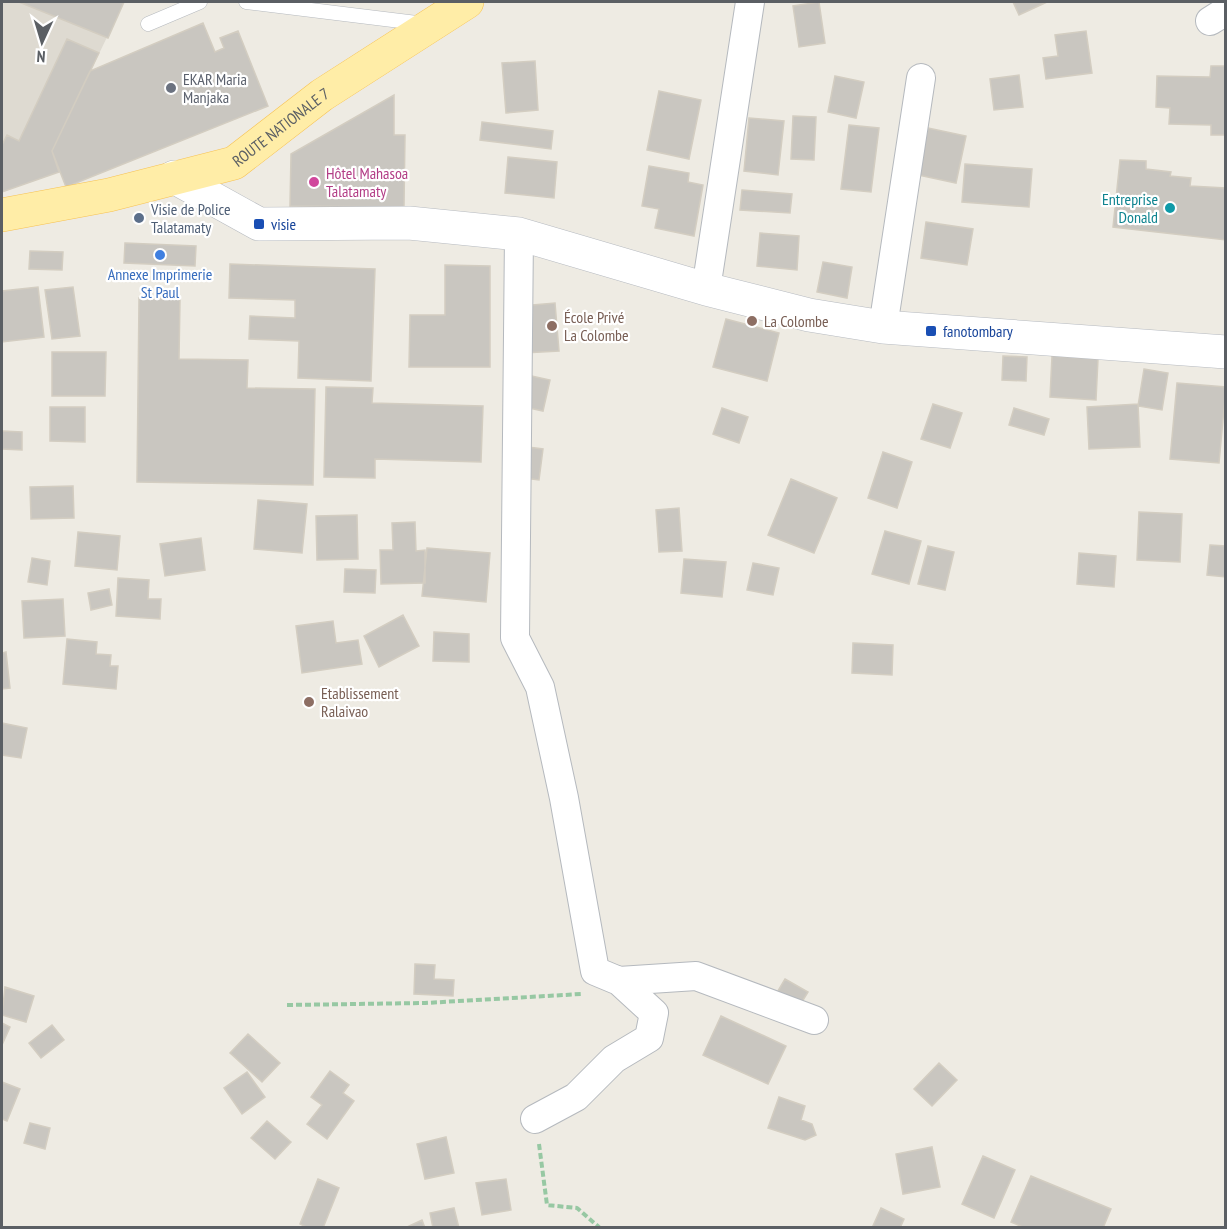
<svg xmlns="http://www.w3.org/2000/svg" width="1227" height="1229" font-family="'PT Sans Narrow',sans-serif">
<rect width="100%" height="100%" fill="#eeebe3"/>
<path fill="#dedad1" d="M2,2H124L52,151L59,172L2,192Z"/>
<path fill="#c9c6c0" stroke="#d3cdc1" stroke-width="1.5" d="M19,2H124L108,38Z
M819,2L825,43L799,47L793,6Z
M1013,2H1047L1019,15Z
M203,23L215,52L224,48L220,38L238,31L268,106L66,187L52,151L90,71Z
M1086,31L1092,73L1046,79L1043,58L1058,56L1055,35Z
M67,39L99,53L52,151L59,172L2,192V145L7,135L19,141Z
M535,61L538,110L506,113L502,63Z
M1211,66H1226V135H1211V125L1169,124L1170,108L1156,107L1157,76L1210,77Z
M1019,75L1023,107L994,110L990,79Z
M835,76L864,82L856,118L828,112Z
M659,91L701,100L689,159L647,150Z
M394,95V135H405L404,207L290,206L291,154Z
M793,116L816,117L814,160L791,159Z
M749,118L784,121L778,175L744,171Z
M482,122L553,131L551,149L480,140Z
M849,125L879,128L871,192L841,189Z
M928,128L966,136L956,183L918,175Z
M508,157L557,162L554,198L505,193Z
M1120,160L1146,161V169L1171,172L1170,176L1191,178L1190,186L1226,188V240L1113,227Z
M965,164L1032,169L1029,207L962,202Z
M649,166L689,173L688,182L703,185L694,236L655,228L659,209L642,206Z
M742,190L792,194L790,213L740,210Z
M926,222L973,229L967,265L921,258Z
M760,233L799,236L797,270L757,266Z
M125,243L196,246L195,266L124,263Z
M30,251L63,252L62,270L29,269Z
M823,262L852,267L847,298L817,292Z
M230,264L375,269L371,381L298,378L299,341L249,339L250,316L295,318V300L229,298Z
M445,265L490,266V367H409L410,315H445Z
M38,287L44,337L2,342V291Z
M73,287L80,336L52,339L45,290Z
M139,298L180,299L179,359L248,360L247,388L315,389L313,485L137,482Z
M555,303L559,351L524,353L521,306Z
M726,319L779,333L767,381L713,367Z
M52,352H106L105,396H52Z
M1003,356L1027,357L1026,381L1002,380Z
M1052,356L1098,359L1096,400L1050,397Z
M1144,369L1168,373L1162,410L1138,406Z
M518,373L550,380L543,411L511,404Z
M1177,383L1226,387L1219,463L1170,459Z
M326,387L373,388L372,403L483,406L481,462L375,459V478L324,477Z
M933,404L962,413L950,448L921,439Z
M1138,404L1140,447L1089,449L1087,407Z
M50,407H85V442L50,441Z
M722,408L748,417L739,443L713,434Z
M1014,408L1049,419L1044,435L1009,425Z
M2,431L22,432V450L2,449Z
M528,447L543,449L539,480L524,478Z
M883,452L912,462L897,508L868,498Z
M791,479L837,498L814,553L768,535Z
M73,486L74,518L31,519L30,487Z
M258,500L307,504L302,553L254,549Z
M679,508L682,551L659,552L656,510Z
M1139,512L1182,514L1180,562L1137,560Z
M357,515L358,559L317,560L316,516Z
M415,522L416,551L425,550V583L381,584L380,550H393L392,523Z
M885,531L921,541L909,584L872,574Z
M78,532L120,536L117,570L75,566Z
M201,538L205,570L165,576L160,544Z
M1210,545L1226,546V577L1207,575Z
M928,546L954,552L945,590L918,584Z
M427,548L490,553L486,602L422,596Z
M1079,553L1116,556L1114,587L1077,584Z
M32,558L50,561L47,585L28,582Z
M684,559L726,562L722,597L681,593Z
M753,563L779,568L773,595L747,590Z
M345,569L376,570L375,593L344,592Z
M118,578L149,580L148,599H161L160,619L116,616Z
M109,589L112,605L91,610L88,593Z
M63,599L65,636L24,638L22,601Z
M403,615L419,646L379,667L364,636Z
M333,621L336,643L358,640L362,664L302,673L296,626Z
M434,632L469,634V662L433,661Z
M67,639L97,642L96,654L111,655L110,666H118L116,689L63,684Z
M853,643L893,645L892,675L852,673Z
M6,652L10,688L2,689V653Z
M2,723L27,728L21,758L2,755Z
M415,964L435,965L434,979L454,980L453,996L414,994Z
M785,979L808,992L794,1015L772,1001Z
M5,987L34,996L26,1022L2,1015Z
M721,1016L786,1046L768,1084L703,1055Z
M2,1023L10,1027L2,1045Z
M52,1025L64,1040L41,1058L29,1043Z
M248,1034L280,1063L262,1082L230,1053Z
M939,1063L957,1080L932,1106L914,1089Z
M330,1071L349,1085L343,1093L354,1101L327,1139L307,1124L322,1105L311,1097Z
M247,1072L265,1097L242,1114L224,1088Z
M2,1082L20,1089L7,1121L2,1119Z
M779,1097L805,1106L801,1120L812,1124L816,1135L805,1140L768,1128Z
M267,1121L291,1142L275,1159L251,1138Z
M30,1123L50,1128L45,1149L24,1143Z
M446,1137L454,1173L425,1179L417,1144Z
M932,1147L940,1187L903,1194L896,1154Z
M983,1156L1015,1170L994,1218L962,1204Z
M1031,1176L1111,1209L1103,1228H1025L1011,1222Z
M318,1179L339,1188L323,1228H308L300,1224Z
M506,1179L511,1210L482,1215L476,1183Z
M454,1208L459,1228H433L430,1213Z
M881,1208L904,1219L900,1228H872Z
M422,1220L425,1228H405Z"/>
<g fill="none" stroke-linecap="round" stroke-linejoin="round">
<defs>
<path id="lane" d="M246,2L425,24
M148,24L200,2"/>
<path id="street" d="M1210,21L1226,11
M519,234L515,638L540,687L564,798L595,971L619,981L696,976L814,1020
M706,289L750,2
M883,327L921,78
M535,1119L576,1097L614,1059L649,1038L654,1013L619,981"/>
<path id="secondary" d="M174,177L259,224L409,223L519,234L706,289L809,315L883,327L1226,352"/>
<g id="primary">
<path id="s1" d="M2,215L109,195L234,163L322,95L467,2"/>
</g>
</defs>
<use href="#lane" stroke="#b5b9be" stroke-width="15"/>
<use href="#street" stroke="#b5b9be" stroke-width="30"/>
<use href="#secondary" stroke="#b6bac0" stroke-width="34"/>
<use href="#primary" stroke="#f7c253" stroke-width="34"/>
<path stroke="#97c8a3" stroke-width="4" stroke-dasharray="6 3" stroke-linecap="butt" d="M287,1005L425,1003L581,994
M539,1144L547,1205L577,1208L600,1228"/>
<use href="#lane" stroke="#fff" stroke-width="14"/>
<use href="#street" stroke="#fff" stroke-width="28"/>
<use href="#secondary" stroke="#fff" stroke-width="33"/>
<use href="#primary" stroke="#ffeda7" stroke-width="33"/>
</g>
<circle fill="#6b7280" stroke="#fff" stroke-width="2" cx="171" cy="88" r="6"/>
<circle fill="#d1479c" stroke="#fff" stroke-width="2" cx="314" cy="182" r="6"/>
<circle fill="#0f9aa8" stroke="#fff" stroke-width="2" cx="1170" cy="208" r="6"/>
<circle fill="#5c6f8a" stroke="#fff" stroke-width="2" cx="139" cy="218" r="6"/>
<g fill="#1a4fb4" stroke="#fff" stroke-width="2">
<rect x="253" y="218" width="12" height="12" rx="3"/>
<rect x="925" y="325" width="12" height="12" rx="3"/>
</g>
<circle fill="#3f7fe0" stroke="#fff" stroke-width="2" cx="160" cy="255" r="6"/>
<g fill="#8d6e63" stroke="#fff" stroke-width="2">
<circle cx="752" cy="321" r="6"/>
<circle cx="552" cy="326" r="6"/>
<circle cx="309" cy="702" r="6"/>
</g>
<g text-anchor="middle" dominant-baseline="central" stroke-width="4.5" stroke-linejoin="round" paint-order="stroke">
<g font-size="16" fill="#5b616d" stroke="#fff" text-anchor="start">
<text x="183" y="79">EKAR Maria<tspan x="183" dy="18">Manjaka</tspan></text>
</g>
<g font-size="16" fill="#5b5f64" stroke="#fff">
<text stroke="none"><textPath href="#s1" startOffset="297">ROUTE NATIONALE 7</textPath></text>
</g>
<g font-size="16" fill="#b23c85" stroke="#fff" text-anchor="start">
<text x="326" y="173">Hôtel Mahasoa<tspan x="326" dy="18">Talatamaty</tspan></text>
</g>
<g font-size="16" fill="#0d838f" stroke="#fff" text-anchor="end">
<text x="1158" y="199">Entreprise<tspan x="1158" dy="18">Donald</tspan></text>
</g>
<g font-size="16" fill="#4e5e75" stroke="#fff" text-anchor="start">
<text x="151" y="209">Visie de Police<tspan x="151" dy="18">Talatamaty</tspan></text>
</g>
<g font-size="16" fill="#164399" stroke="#fff" text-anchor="start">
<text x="271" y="224">visie</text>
<text x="943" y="331">fanotombary</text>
</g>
<g font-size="16" fill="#366cbe" stroke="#fff">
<text x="160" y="274">Annexe Imprimerie<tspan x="160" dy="18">St Paul</tspan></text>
</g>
<g font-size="16" fill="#785e54" stroke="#fff" text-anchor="start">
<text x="564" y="317">École Privé<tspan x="564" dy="18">La Colombe</tspan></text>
<text x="764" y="321">La Colombe</text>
<text x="321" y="693">Etablissement<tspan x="321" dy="18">Ralaivao</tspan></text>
</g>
</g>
<rect width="1227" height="1229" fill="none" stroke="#5b5f64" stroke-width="6"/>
<g transform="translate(42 42) rotate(184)" stroke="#ffffff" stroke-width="4.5" paint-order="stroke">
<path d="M0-4.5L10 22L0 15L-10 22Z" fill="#5b5f64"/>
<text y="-9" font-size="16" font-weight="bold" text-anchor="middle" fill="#5b5f64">N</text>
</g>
</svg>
